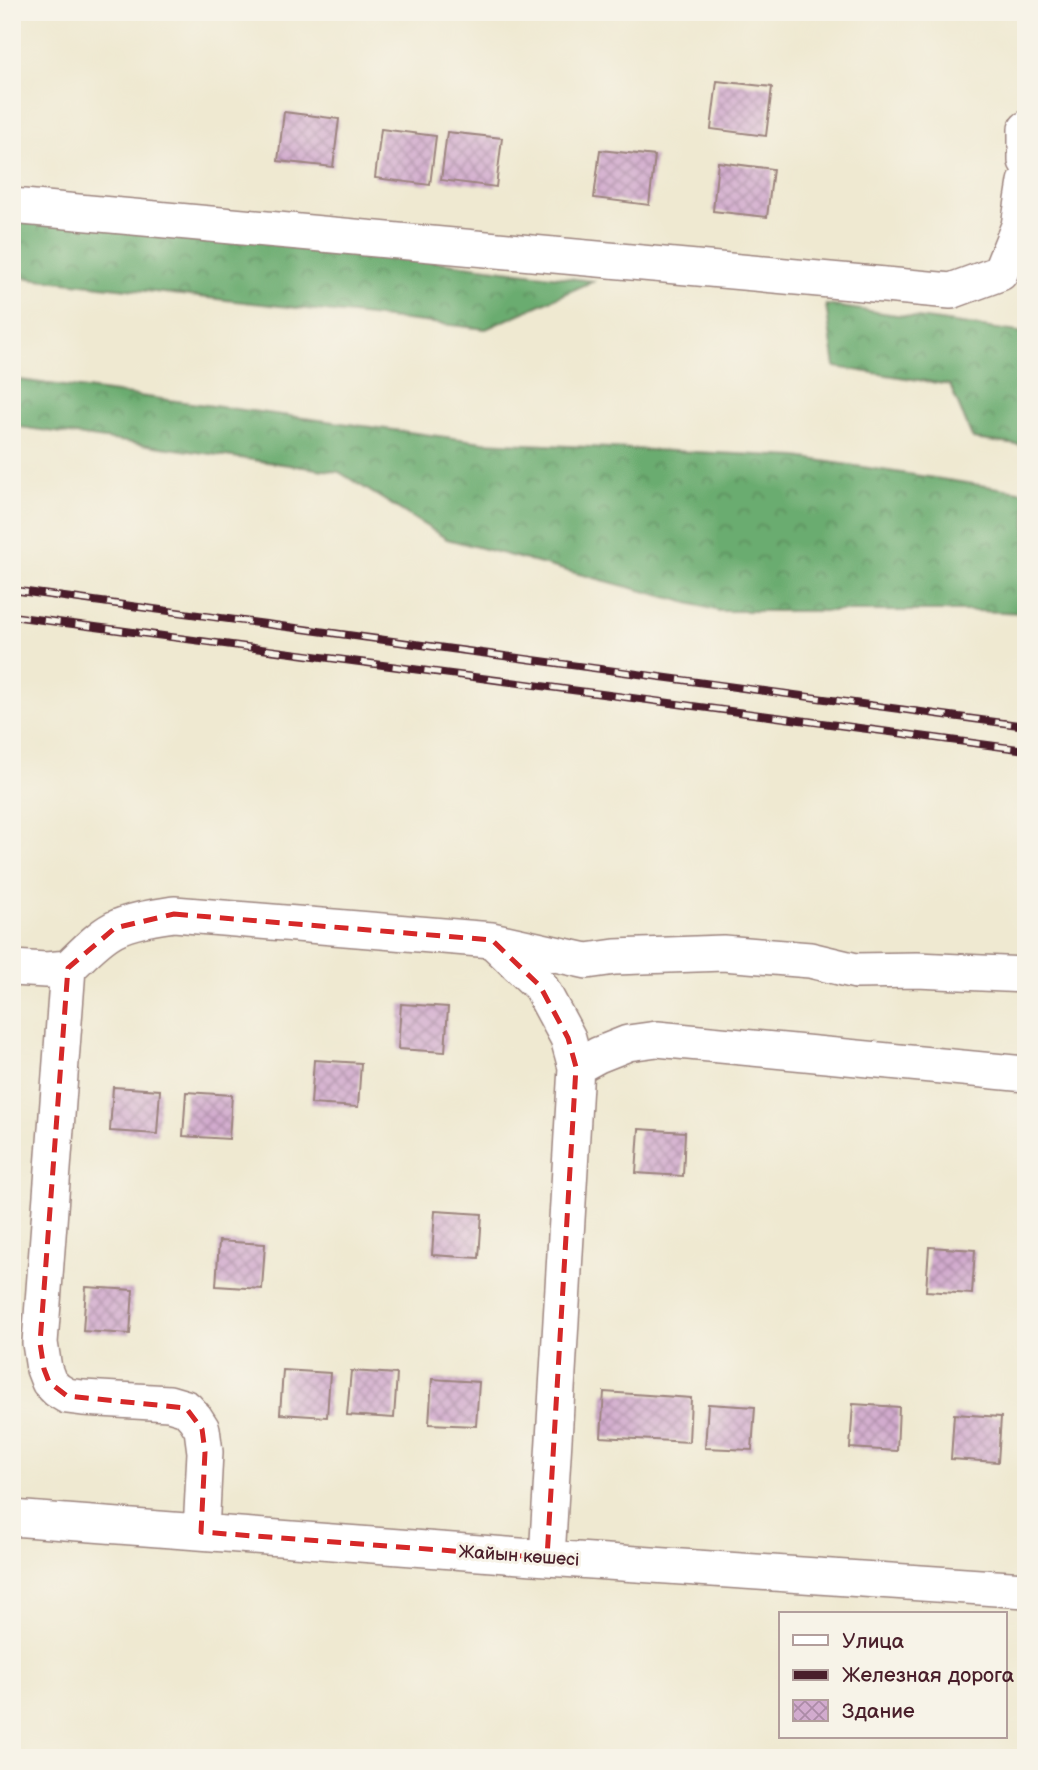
<svg xmlns="http://www.w3.org/2000/svg" width="1038" height="1770" font-family="'Balsamiq Sans',sans-serif">
<defs>
<pattern id="forest-crowns" width="20" height="18" patternUnits="userSpaceOnUse" patternTransform="scale(1.75)"><rect width="20" height="18" fill="#6bac70"/><path d="M2 6a3 3 0 1 1 6 0M12 15a3 3 0 1 1 6 0" fill="none" stroke="#5a8b5c"/></pattern>
<pattern id="building-cross-hatch" width="8" height="8" patternUnits="userSpaceOnUse" patternTransform="scale(1.75)"><rect width="8" height="8" fill="#d2abce"/><path d="M0 0l8 8M0 8l8-8" fill="none" stroke="#ac8ba7"/></pattern>
</defs>
<rect width="100%" height="100%" fill="#f7f3e8"/>
<filter id="ink" filterUnits="userSpaceOnUse"><feTurbulence type="fractalNoise" baseFrequency=".0143" numOctaves="2"/><feDisplacementMap in="SourceGraphic" scale="14" xChannelSelector="R" yChannelSelector="G"/><feConvolveMatrix kernelMatrix="1 2 1 2 8 2 1 2 1" color-interpolation-filters="sRGB"/></filter>
<filter id="wash" filterUnits="userSpaceOnUse"><feTurbulence type="fractalNoise" baseFrequency=".00686" numOctaves="4" result="noise"/><feDisplacementMap in="SourceGraphic" scale="28" xChannelSelector="R" yChannelSelector="G"/><feGaussianBlur stdDeviation="1.57" result="paint"/><feColorMatrix in="noise" values="0 0 0 0 0 0 0 0 0 0 0 0 0 0 0 0 0 1.4 0 .05"/><feComposite in="paint" operator="in"/></filter>
<g filter="url(#wash)">
<rect width="100%" height="100%" fill="#efe9d1"/>
<path fill="url(#forest-crowns)" stroke="#5a664e" stroke-width="2" d="M12,210H17L593,281L486,329L12,276Z
M826,305L1026,333V446L973,439L950,385L835,367Z
M12,379L483,442L797,457L1026,492V613L977,611H719L447,539L339,472L12,426Z"/>
<g id="blocks">
<path fill="url(#building-cross-hatch)" d="M717,81L772,87L766,136L711,129Z
M284,112L339,119L333,167L278,161Z
M381,129L436,136L430,185L375,178Z
M447,132L502,138L496,187L441,180Z
M600,150L655,156L649,205L594,198Z
M718,162L773,169L767,217L713,211Z
M401,1004L448,1007L445,1052L398,1049Z
M314,1060L361,1063L358,1107L311,1104Z
M113,1087L160,1090L157,1134L110,1131Z
M186,1092L232,1095L229,1139L183,1136Z
M639,1129L685,1132L683,1176L636,1173Z
M435,1211L482,1214L479,1258L432,1255Z
M219,1241L265,1244L262,1289L216,1286Z
M929,1247L975,1250L972,1294L926,1291Z
M86,1287L133,1290L130,1334L83,1331Z
M283,1370L330,1373L327,1417L280,1414Z
M351,1371L397,1374L394,1418L347,1415Z
M432,1379L479,1382L476,1426L429,1424Z
M604,1392L691,1398L689,1442L601,1437Z
M708,1404L755,1407L752,1450L705,1448Z
M853,1404L899,1407L897,1451L850,1448Z
M954,1414L1001,1417L998,1462L951,1459Z"/>
</g>
</g>
<g filter="url(#ink)">
<use href="#blocks" fill-opacity="0" stroke="#9c847e" stroke-width="2"/>
<g fill="none" stroke-linecap="round" stroke-linejoin="round">
<defs>
<path id="minor" d="M1026,129V161
M12,206L951,291L1000,273L1019,226L1026,182
M492,940L540,986L568,1038L576,1067
M12,968L46,970L68,968
M12,1518L547,1558L1026,1590
M201,1532L205,1452L202,1429L195,1418L186,1408L169,1403L83,1398L67,1396L57,1390L49,1382L44,1369L40,1343L68,968C82,955 97,938 114,929C132,920 155,917 174,914L492,940L587,961L615,957L723,953L810,960L856,971L917,970L1026,975
M547,1558L576,1067L598,1055L628,1043L657,1039L1026,1074"/>
</defs>
<use href="#minor" stroke="#9c847e" stroke-width="38"/>
<use href="#minor" stroke="#fff" stroke-width="35"/>
<defs>
<path id="rail" d="M12,590L1026,726
M12,616L1026,750"/>
</defs>
<use href="#rail" stroke="#4a1f2b" stroke-width="8"/>
<use href="#rail" stroke="#f7f3e8" stroke-width="5" stroke-dasharray="16" stroke-linecap="butt"/>
</g>
</g>
<path fill="none" stroke="#d62828" stroke-width="5" stroke-dasharray="14 9" stroke-linejoin="round" d="M174,914L492,940L540,986L568,1038L576,1067L547,1558L201,1532L205,1452L202,1429L186,1408L67,1396L49,1382L44,1369L40,1343L68,968L115,928Z"/>
<g text-anchor="middle" dominant-baseline="central" stroke-width="6" stroke-linejoin="round" paint-order="stroke">
<g font-size="18" fill="#4a1f2b" stroke="#f7f3e8">
<text transform="translate(519 1556) rotate(4)">Жайын көшесі</text>
</g>
</g>
<rect width="1038" height="1770" fill="none" stroke="#f7f3e8" stroke-width="42"/>
<rect x="779" y="1612" width="228" height="126" fill="#f7f3e8" stroke="#b29e9c" stroke-width="2"/>
<rect x="793" y="1635" width="35" height="10" fill="#ffffff" stroke="#b29e9c" stroke-width="2"/>
<text x="842" y="1648" font-size="21" fill="#4a1f2b">Улица</text>
<rect x="793" y="1670" width="35" height="10" fill="#4a1f2b" stroke="#b29e9c" stroke-width="2"/>
<text x="842" y="1682" font-size="21" fill="#4a1f2b">Железная дорога</text>
<rect x="793" y="1700" width="35" height="21" fill="url(#building-cross-hatch)" stroke="#b29e9c" stroke-width="2"/>
<text x="842" y="1718" font-size="21" fill="#4a1f2b">Здание</text>
</svg>
